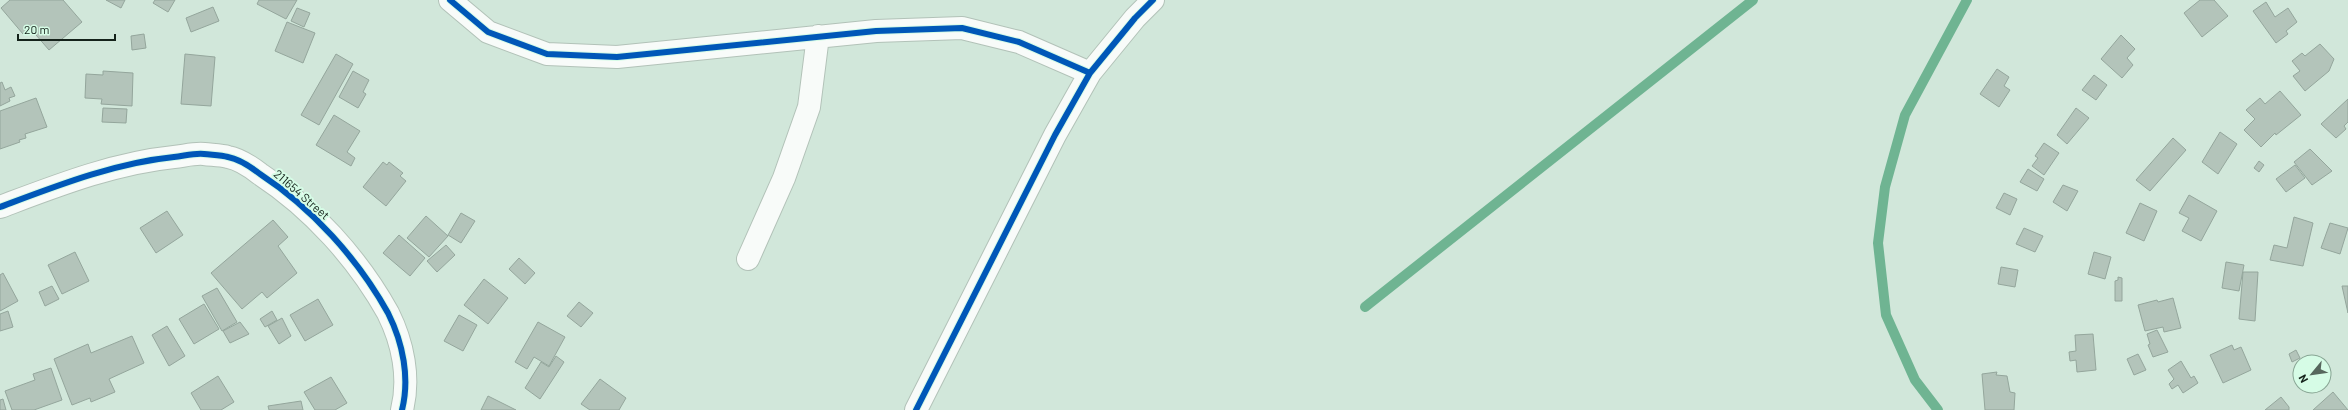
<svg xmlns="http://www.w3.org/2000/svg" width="2348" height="410" font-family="Barlow,sans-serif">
<rect width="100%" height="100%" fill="#d1e7da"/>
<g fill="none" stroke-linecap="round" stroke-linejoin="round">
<path stroke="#6fb492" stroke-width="10" d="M1365,307L1753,0
M1938,410L1915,380L1886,315L1878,243L1885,187L1905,115L1967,0"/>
</g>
<path fill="#b3c4ba" stroke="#94a69c" d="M10,0H63L82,22L49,50L30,28L23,34L1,8Z
M106,0H125L121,8Z
M155,0H175L168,12L153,3Z
M259,0H297L286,19L257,4Z
M2200,0H2214L2228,16L2202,37L2184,13Z
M2266,2L2275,17L2288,8L2297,22L2286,31L2288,34L2276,43L2253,11Z
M213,7L219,21L191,32L186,18Z
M297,8L310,13L304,27L291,21Z
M287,22L315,33L303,63L275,51Z
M144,34L146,48L132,50L131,36Z
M2121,35L2135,49L2127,58L2133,65L2122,78L2101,59Z
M2320,44L2334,59L2329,71L2305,91L2293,76L2300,71L2292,61L2302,53L2305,56Z
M185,54L215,57L211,106L181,104Z
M336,54L353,64L319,125L301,115Z
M1997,69L2009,77L2004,86L2010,90L1999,107L1980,94Z
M103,71L133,73L132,106L101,104L102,99L85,98L86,74L103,75Z
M353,71L369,80L363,92L366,94L358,108L339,97Z
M2094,75L2107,85L2096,100L2082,90Z
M2,82L5,90L11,87L15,96L9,98L10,101L0,106V83Z
M2280,91L2301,115L2276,135L2275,133L2261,147L2244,130L2255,119L2246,110L2260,98L2265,104Z
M36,98L47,127L25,134L26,138L19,140L20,142L0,149V111Z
M2348,99V122L2344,126L2346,129L2336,138L2321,124Z
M103,108L127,109L126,123L102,122Z
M2076,108L2089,118L2067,144L2057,135Z
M334,115L360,131L347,152L355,158L351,166L316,145Z
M2220,132L2237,144L2218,174L2202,162Z
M2173,138L2186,150L2150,191L2136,180Z
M2044,143L2059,153L2044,175L2032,166L2038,158L2035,156Z
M2310,149L2332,171L2312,185L2294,162Z
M2259,161L2264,165L2259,172L2254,168Z
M383,162L387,165L389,162L403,173L400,176L406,181L386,206L363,187Z
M2295,165L2305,178L2286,192L2276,179Z
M2028,169L2044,179L2037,191L2020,182Z
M2063,185L2078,191L2067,211L2053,202Z
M2004,193L2017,199L2010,215L1996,208Z
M2189,195L2217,211L2201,241L2182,231L2189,218L2179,213Z
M2140,203L2157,211L2144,241L2126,233Z
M167,211L183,235L156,253L140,228Z
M461,213L475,221L461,243L448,235Z
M426,216L448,236L429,257L407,238Z
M2294,217L2313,223L2303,266L2270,260L2274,245L2287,248Z
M273,220L288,237L278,246L297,273L267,298L262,292L242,309L211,273Z
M2330,223L2348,228L2340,254L2321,248Z
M2024,228L2043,236L2035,252L2016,244Z
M399,235L425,258L410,276L383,253Z
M446,245L455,255L437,272L427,261Z
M75,252L89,281L62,294L48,265Z
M2094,252L2111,257L2105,279L2088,274Z
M519,258L535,273L525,284L509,269Z
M2226,262L2244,265L2239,291L2222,288Z
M2001,267L2018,270L2015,287L1998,284Z
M2243,272H2258L2255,321L2239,319Z
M3,273L18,301L0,311V275Z
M2118,277L2122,278V301H2115V281L2118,280Z
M484,279L508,298L488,324L464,305Z
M52,286L59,299L45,306L39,292Z
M2342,286H2348V313Z
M217,288L237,322L222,331L202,296Z
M2173,298L2181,328L2164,332L2163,327L2145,331L2138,305L2157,300L2158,302Z
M318,299L333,325L305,341L290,315Z
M579,302L593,313L581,327L567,316Z
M204,304L219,329L194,344L179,319Z
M8,311L13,327L0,331V314Z
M272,311L277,320L265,327L260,319Z
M459,315L477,325L463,351L444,341Z
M282,318L291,336L279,344L268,326Z
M240,322L249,334L230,343L223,331Z
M538,322L565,337L549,366L534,357L527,369L515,362Z
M167,326L185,356L169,366L152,335Z
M2157,330L2168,352L2153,357L2148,345L2150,344L2147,334Z
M2093,334L2096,370L2077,372L2076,360L2070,361L2069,352L2076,351L2075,335Z
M132,336L144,363L109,379L115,392L91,402L90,398L72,405L54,359L88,344L91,353Z
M2232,345L2234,350L2241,347L2251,370L2223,383L2210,355Z
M2296,350L2300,358L2292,362L2289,354Z
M2138,354L2146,370L2134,375L2127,359Z
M556,356L564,362L540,399L525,388L541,362L549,367Z
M2181,361L2191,378L2194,376L2198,383L2183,393L2178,385L2172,389L2169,384L2174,379L2168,370Z
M51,368L62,400L34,410H12L5,391L35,380L33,374Z
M1997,372L1996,375L2007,376L2010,392L2015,393L2014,410H1985L1982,374Z
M218,376L234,402L221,410H201L191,393Z
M331,377L347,403L335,410H315L304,392Z
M600,379L626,398L619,410H590L581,404Z
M2333,392L2348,410H2313Z
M488,396L516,410H481Z
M2281,397L2289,407V410H2265Z
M3,399L6,410H0V400Z
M301,401L303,410H269L268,406Z"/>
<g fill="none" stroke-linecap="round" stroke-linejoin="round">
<defs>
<path id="minor" d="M450,0L488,32L547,54L617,57L876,31L962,28L1019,42L1090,73
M0,207C56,186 114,163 174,157C184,156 194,153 204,154C212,155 221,155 228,157C239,159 251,167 260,174C312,208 358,259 388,313C403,343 410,378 402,410
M748,259L784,178L809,107L818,36
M916,410L1055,135L1090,73L1135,18L1153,0"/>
</defs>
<use href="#minor" stroke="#b2c2b8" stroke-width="24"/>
<use href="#minor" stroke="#f8fbf9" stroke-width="22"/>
<defs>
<path id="cycleway" d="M450,0L488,32L547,54L617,57L876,31L962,28L1019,42L1090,73
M0,207C56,186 114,163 174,157C184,156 194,153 204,154C212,155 221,155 228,157C239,159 251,167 260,174C312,208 358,259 388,313C403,343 410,378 402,410
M916,410L1055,135L1090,73L1135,18L1153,0"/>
</defs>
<use href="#cycleway" stroke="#d6fce6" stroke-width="8"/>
<use href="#cycleway" stroke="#0057b8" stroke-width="6"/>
</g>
<g text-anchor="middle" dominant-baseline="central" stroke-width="4" stroke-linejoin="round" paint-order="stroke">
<g font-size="12" fill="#14221a" stroke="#d6fce6">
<text transform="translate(302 194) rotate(41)">211654 Street</text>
</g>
</g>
<g transform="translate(2312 374) rotate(241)"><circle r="19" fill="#d6fce6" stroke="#88a594"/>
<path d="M0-3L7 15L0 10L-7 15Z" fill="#56675d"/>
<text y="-6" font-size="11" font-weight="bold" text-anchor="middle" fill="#14221a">N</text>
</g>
<path d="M18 34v6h97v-6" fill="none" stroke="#14221a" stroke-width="2"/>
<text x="24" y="34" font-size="12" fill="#14221a" stroke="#d6fce6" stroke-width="3" paint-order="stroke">20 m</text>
</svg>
